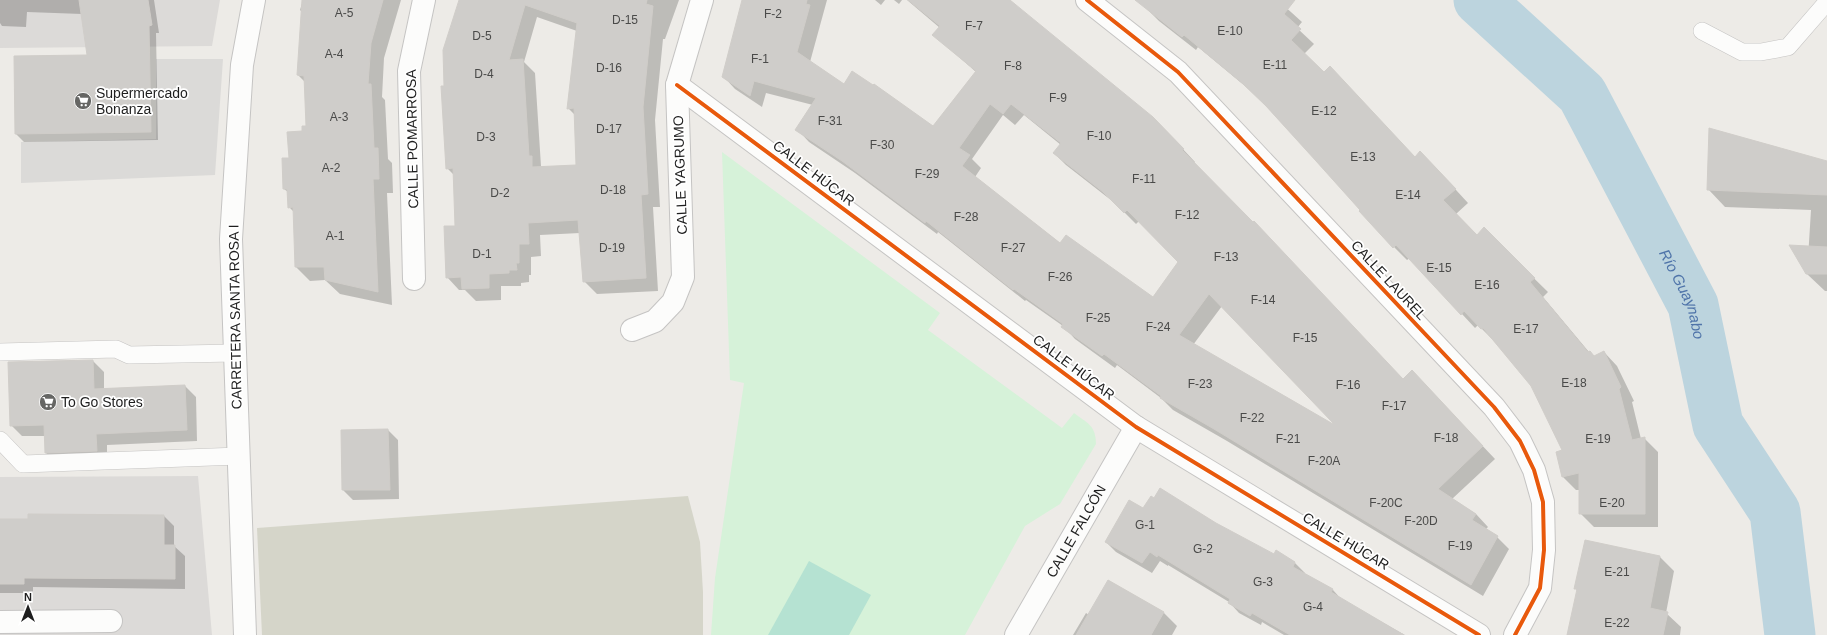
<svg xmlns="http://www.w3.org/2000/svg" width="1827" height="635" font-family="Helvetica,sans-serif">
<rect width="100%" height="100%" fill="#edebe7"/>
<path fill="#dcdad8" d="M0,0H220L212,46L0,48Z
M198,476L212,635H0V477Z"/>
<path fill="#dbdad8" d="M156,59H223L215,175L21,183V142L156,139Z"/>
<path fill="#d5d5c9" d="M688,496L700,542L703,592V635H262L257,528Z"/>
<path fill="#d6f2d9" d="M722,152L940,313L928,330L1062,428L1074,413C1087,423 1096,425 1096,444L1060,504L1025,526L965,635H711L715,578L744,383L730,380Z"/>
<path fill="#b5e2d2" d="M809,561L871,595L849,635H768Z"/>
<path fill="#0003" fill-rule="evenodd" d="M0,0H154L159,33H156L158,140L24,142L16,134L88,56L82,14L27,12L26,27L2,26L0,23Z
M303,0H401L384,58L382,97L385,100L388,159L392,163L393,193H387L392,305L340,294L325,280L310,281L296,267L294,212L289,207L288,192L284,189L290,159L303,132L307,127L305,82L298,75L302,12L300,10Z
M460,0H679L665,39H663L655,120L660,207H653L658,291L597,294L584,281L580,233L540,235L541,256L531,257V275H529V282L521,283V286H501V300L476,301L465,290H459L447,277L456,227L454,175L447,168L442,87H445ZM537,17L577,31L568,108L575,115L577,166L542,168L541,166L535,73L524,62Z
M744,0H827L810,62L844,85L933,127L976,72L934,35L940,28L907,0H1008L1165,130L1195,162L1194,163L1404,381L1424,384L1495,459L1452,499L1476,514L1488,527L1486,529L1497,537L1509,549L1483,596L1227,441L1173,410L1161,398L1117,365L1115,368L1075,339L1063,326L1026,300L1025,301L938,232L937,234L855,173L809,142L797,129L813,105L766,93L762,107L735,89L723,76ZM1003,115L1015,125L1024,115L1061,145L1054,153L1066,165L1116,204L1136,224L1139,221L1179,262L1153,298L1061,244L975,177L981,168L972,159ZM1222,306L1335,423L1333,425L1193,345Z
M875,0H885L881,5Z
M894,0H902L899,4Z
M1138,0H1283L1281,3L1302,22L1297,28L1314,44L1304,54L1415,158L1434,166L1468,203L1456,214L1477,236L1484,229L1548,292L1543,297L1589,352L1595,357L1604,352L1617,366L1634,401L1632,402L1641,439L1644,438L1658,452V527H1594L1580,513V490H1576L1563,477V451L1532,385L1495,342L1478,325L1475,328L1410,258L1407,260L1394,247L1362,210L1257,96L1198,47L1196,50L1159,21Z
M1827,162V291H1825L1807,274L1811,210L1725,207L1708,189Z
M93,361L104,372V389L185,386L196,397L197,441L107,445V462L57,464L46,453V436H22L11,425Z
M388,430L398,440L399,499L353,500L343,490L342,431Z
M1143,510L1215,524L1274,555L1276,552L1295,563L1305,573L1304,574L1333,590L1342,600L1405,635H1284L1262,622L1261,625L1239,613L1229,602L1168,565V566L1160,561L1152,573L1116,552L1106,542Z
M164,516L174,526V546L185,556V589L33,587V593H0V520Z
M1660,557L1674,571L1666,613L1681,627L1680,635H1568L1578,591L1575,588Z
M1109,581L1164,613L1177,626L1172,635H1073L1086,613L1089,615Z"/>
<g fill="none" stroke-linecap="round" stroke-linejoin="round">
<path stroke="#bcd4de" stroke-width="51" id="s1" d="M1479,0L1582,94L1693,305L1718,425L1775,512L1790,635"/>
</g>
<path fill="#cfcdca" stroke="#d0cdc9" fill-rule="evenodd" d="M79,0H148L152,25L149,26L151,132L15,134L14,56L87,55Z
M302,0H383L371,43L368,84H371L374,148H378L379,179H373L378,292L325,280L324,267H295L293,207L288,208L287,189H283L282,158H289L287,132L302,131V126H306L304,76L297,75Z
M459,0H647L646,4L653,6L643,107L648,194L641,195L646,278L583,282L578,220L528,223L529,244H519V263H516L517,270H509V273L489,274V288L462,289L461,277L446,278L444,226H455L453,168L446,169L441,86H444L443,50ZM525,5L577,23L567,109L574,108L576,165L532,167V156H529L523,59L509,60Z
M742,0H807L806,4L810,5L797,52L844,84L852,71L873,85L874,84L933,126L976,71L932,35L940,26L908,0H1010L1153,117L1184,149L1182,150L1249,218L1253,222L1254,221L1403,379L1412,370L1483,446L1438,489L1476,514L1472,520L1498,536L1471,585L1214,429L1160,398L1161,396L1104,354L1102,356L1061,327L1063,324L1014,289L1013,290L926,221L925,223L842,161L795,130L816,98L754,81L750,96L722,77ZM990,104L1003,114L1011,104L1061,143L1053,153L1103,192L1124,213L1127,210L1178,262L1153,297L1066,235L1060,243L962,166L970,155L959,148ZM1209,294L1333,423V424L1179,335Z
M1135,0H1295L1284,14L1301,29L1291,40L1324,72L1330,66L1415,157L1420,151L1456,189L1443,200L1477,235L1484,227L1535,278L1530,282L1588,352L1590,351L1594,356L1604,351L1621,387L1619,389L1632,440L1645,437V514H1579V473L1562,477L1556,452L1562,450L1531,386L1483,328L1481,329L1464,311L1461,315L1396,245L1393,248L1359,211L1360,210L1316,161L1266,106L1242,83L1184,35L1182,37Z
M1709,128L1827,161V195L1707,190Z
M1789,245L1827,247V274H1806Z
M93,360L94,389L185,385L187,430L96,434L97,451L45,453L44,425L10,426L8,362Z
M388,429L390,490H342L341,430Z
M1160,488L1216,523L1274,554L1276,550L1295,562L1293,567L1333,589L1331,592L1404,635H1290L1252,613L1250,616L1228,603L1230,599L1158,555L1157,557L1150,552L1142,563L1105,542L1129,500L1143,508L1151,496L1154,498Z
M28,514L164,515V545H175V579L24,578V584H0V519H28Z
M1585,540L1660,556L1650,608L1668,612L1663,635H1567L1577,589H1574Z
M1108,580L1164,612L1151,635H1076Z"/>
<g fill="none" stroke-linecap="round" stroke-linejoin="round">
<defs>
<path id="service" d="M1702,31L1742,52H1761L1788,47L1827,2
M0,352L116,349L129,355L235,353
M0,440L23,464L239,456"/>
<g id="minor">
<path d="M1087,0L1178,72L1494,407L1520,441L1534,470L1543,502L1544,550L1540,588L1515,635"/>
<path d="M677,85L1136,427L1479,635"/>
<path d="M414,279L409,71L424,0"/>
<path d="M632,330L655,321L673,302L683,277L677,85L702,0"/>
<path d="M0,622L111,621"/>
<path id="s2" d="M1016,635L1136,427"/>
</g>
<path id="tertiary" d="M245,635L231,239L242,65L254,0"/>
</defs>
<use href="#service" stroke="#c5c4c3" stroke-width="18"/>
<use href="#minor" stroke="#c5c4c3" stroke-width="24"/>
<use href="#tertiary" stroke="#c5c4c3" stroke-width="24"/>
<use href="#service" stroke="#fcfcfb" stroke-width="17"/>
<use href="#minor" stroke="#fcfcfb" stroke-width="22"/>
<use href="#tertiary" stroke="#fcfcfb" stroke-width="22"/>
<defs>
<path id="cycleway" d="M1087,0L1178,72L1494,407L1520,441L1534,470L1543,502L1544,550L1540,588L1515,635
M677,85L1136,427L1479,635"/>
</defs>
<use href="#cycleway" stroke="#fff" stroke-width="6"/>
<use href="#cycleway" stroke="#e8590c" stroke-width="4"/>
</g>
<defs>
<symbol id="supermarket-disc" viewBox="-11 -11 22 22"><circle r="9.5" fill="#666664" stroke="#fff"/><path d="M-6-5.5h2.5l.6 2H6L4.5 2H-2.5L-4.4-4H-6ZM-1.5 3.2a1.3 1.3 0 1 0 .1 0ZM3 3.2a1.3 1.3 0 1 0 .1 0Z" fill="#fff"/></symbol>
</defs>
<g fill-rule="evenodd">
<use href="#supermarket-disc" x="73" y="91" width="20" height="20"/>
<use href="#supermarket-disc" x="38" y="392" width="20" height="20"/>
</g>
<g text-anchor="middle" dominant-baseline="central" stroke-width="3.5" stroke-linejoin="round" paint-order="stroke">
<g font-size="12" fill="#4a4a49">
<text x="344" y="13">A-5</text>
<text x="773" y="14">F-2</text>
<text x="625" y="20">D-15</text>
<text x="974" y="26">F-7</text>
<text x="1230" y="31">E-10</text>
<text x="482" y="36">D-5</text>
<text x="334" y="54">A-4</text>
<text x="760" y="59">F-1</text>
<text x="1275" y="65">E-11</text>
<text x="1013" y="66">F-8</text>
<text x="609" y="68">D-16</text>
<text x="484" y="74">D-4</text>
<text x="1058" y="98">F-9</text>
<text x="1324" y="111">E-12</text>
<text x="339" y="117">A-3</text>
<text x="830" y="121">F-31</text>
<text x="609" y="129">D-17</text>
<text x="1099" y="136">F-10</text>
<text x="486" y="137">D-3</text>
<text x="882" y="145">F-30</text>
<text x="1363" y="157">E-13</text>
<text x="331" y="168">A-2</text>
<text x="927" y="174">F-29</text>
<text x="1144" y="179">F-11</text>
<text x="613" y="190">D-18</text>
<text x="500" y="193">D-2</text>
<text x="1408" y="195">E-14</text>
<text x="1187" y="215">F-12</text>
<text x="966" y="217">F-28</text>
<text x="335" y="236">A-1</text>
<text x="612" y="248">D-19</text>
<text x="1013" y="248">F-27</text>
<text x="482" y="254">D-1</text>
<text x="1226" y="257">F-13</text>
<text x="1439" y="268">E-15</text>
<text x="1060" y="277">F-26</text>
<text x="1487" y="285">E-16</text>
<text x="1263" y="300">F-14</text>
<text x="1098" y="318">F-25</text>
<text x="1158" y="327">F-24</text>
<text x="1526" y="329">E-17</text>
<text x="1305" y="338">F-15</text>
<text x="1574" y="383">E-18</text>
<text x="1200" y="384">F-23</text>
<text x="1348" y="385">F-16</text>
<text x="1394" y="406">F-17</text>
<text x="1252" y="418">F-22</text>
<text x="1446" y="438">F-18</text>
<text x="1288" y="439">F-21</text>
<text x="1598" y="439">E-19</text>
<text x="1324" y="461">F-20A</text>
<text x="1386" y="503">F-20C</text>
<text x="1612" y="503">E-20</text>
<text x="1421" y="521">F-20D</text>
<text x="1145" y="525">G-1</text>
<text x="1460" y="546">F-19</text>
<text x="1203" y="549">G-2</text>
<text x="1617" y="572">E-21</text>
<text x="1263" y="582">G-3</text>
<text x="1313" y="607">G-4</text>
<text x="1617" y="623">E-22</text>
</g>
<g font-size="14" fill="#1e1e1e" stroke="#fff" text-anchor="start">
<text x="96" y="93">Supermercado<tspan x="96" dy="16">Bonanza</tspan></text>
<text x="61" y="402">To Go Stores</text>
</g>
<g font-size="14" fill="#1e1e1e" stroke="#fff">
<text transform="translate(412 139) rotate(-91)">CALLE POMARROSA</text>
<text transform="translate(814 173) rotate(37)">CALLE HÚCAR</text>
<text transform="translate(680 175) rotate(-92)">CALLE YAGRUMO</text>
<text transform="translate(1389 280) rotate(47)">CALLE LAUREL</text>
<text transform="translate(235 317) rotate(-91)">CARRETERA SANTA ROSA I</text>
<text transform="translate(1074 367) rotate(37)">CALLE HÚCAR</text>
<text stroke="none"><textPath href="#s2" startOffset="120">CALLE FALCÓN</textPath></text>
<text transform="translate(1346 541) rotate(31)">CALLE HÚCAR</text>
</g>
<g font-size="15" font-style="italic" fill="#4f74a9" stroke="#fff">
<text stroke="none"><textPath href="#s1" startOffset="364">Río Guaynabo</textPath></text>
</g>
</g>
<g transform="translate(28 607)" stroke="#ffffff" stroke-width="3" paint-order="stroke">
<path d="M0-3L7 15L0 10L-7 15Z" fill="#1e1e1e"/>
<text y="-6" font-size="11" font-weight="bold" text-anchor="middle" fill="#1e1e1e">N</text>
</g>
</svg>
